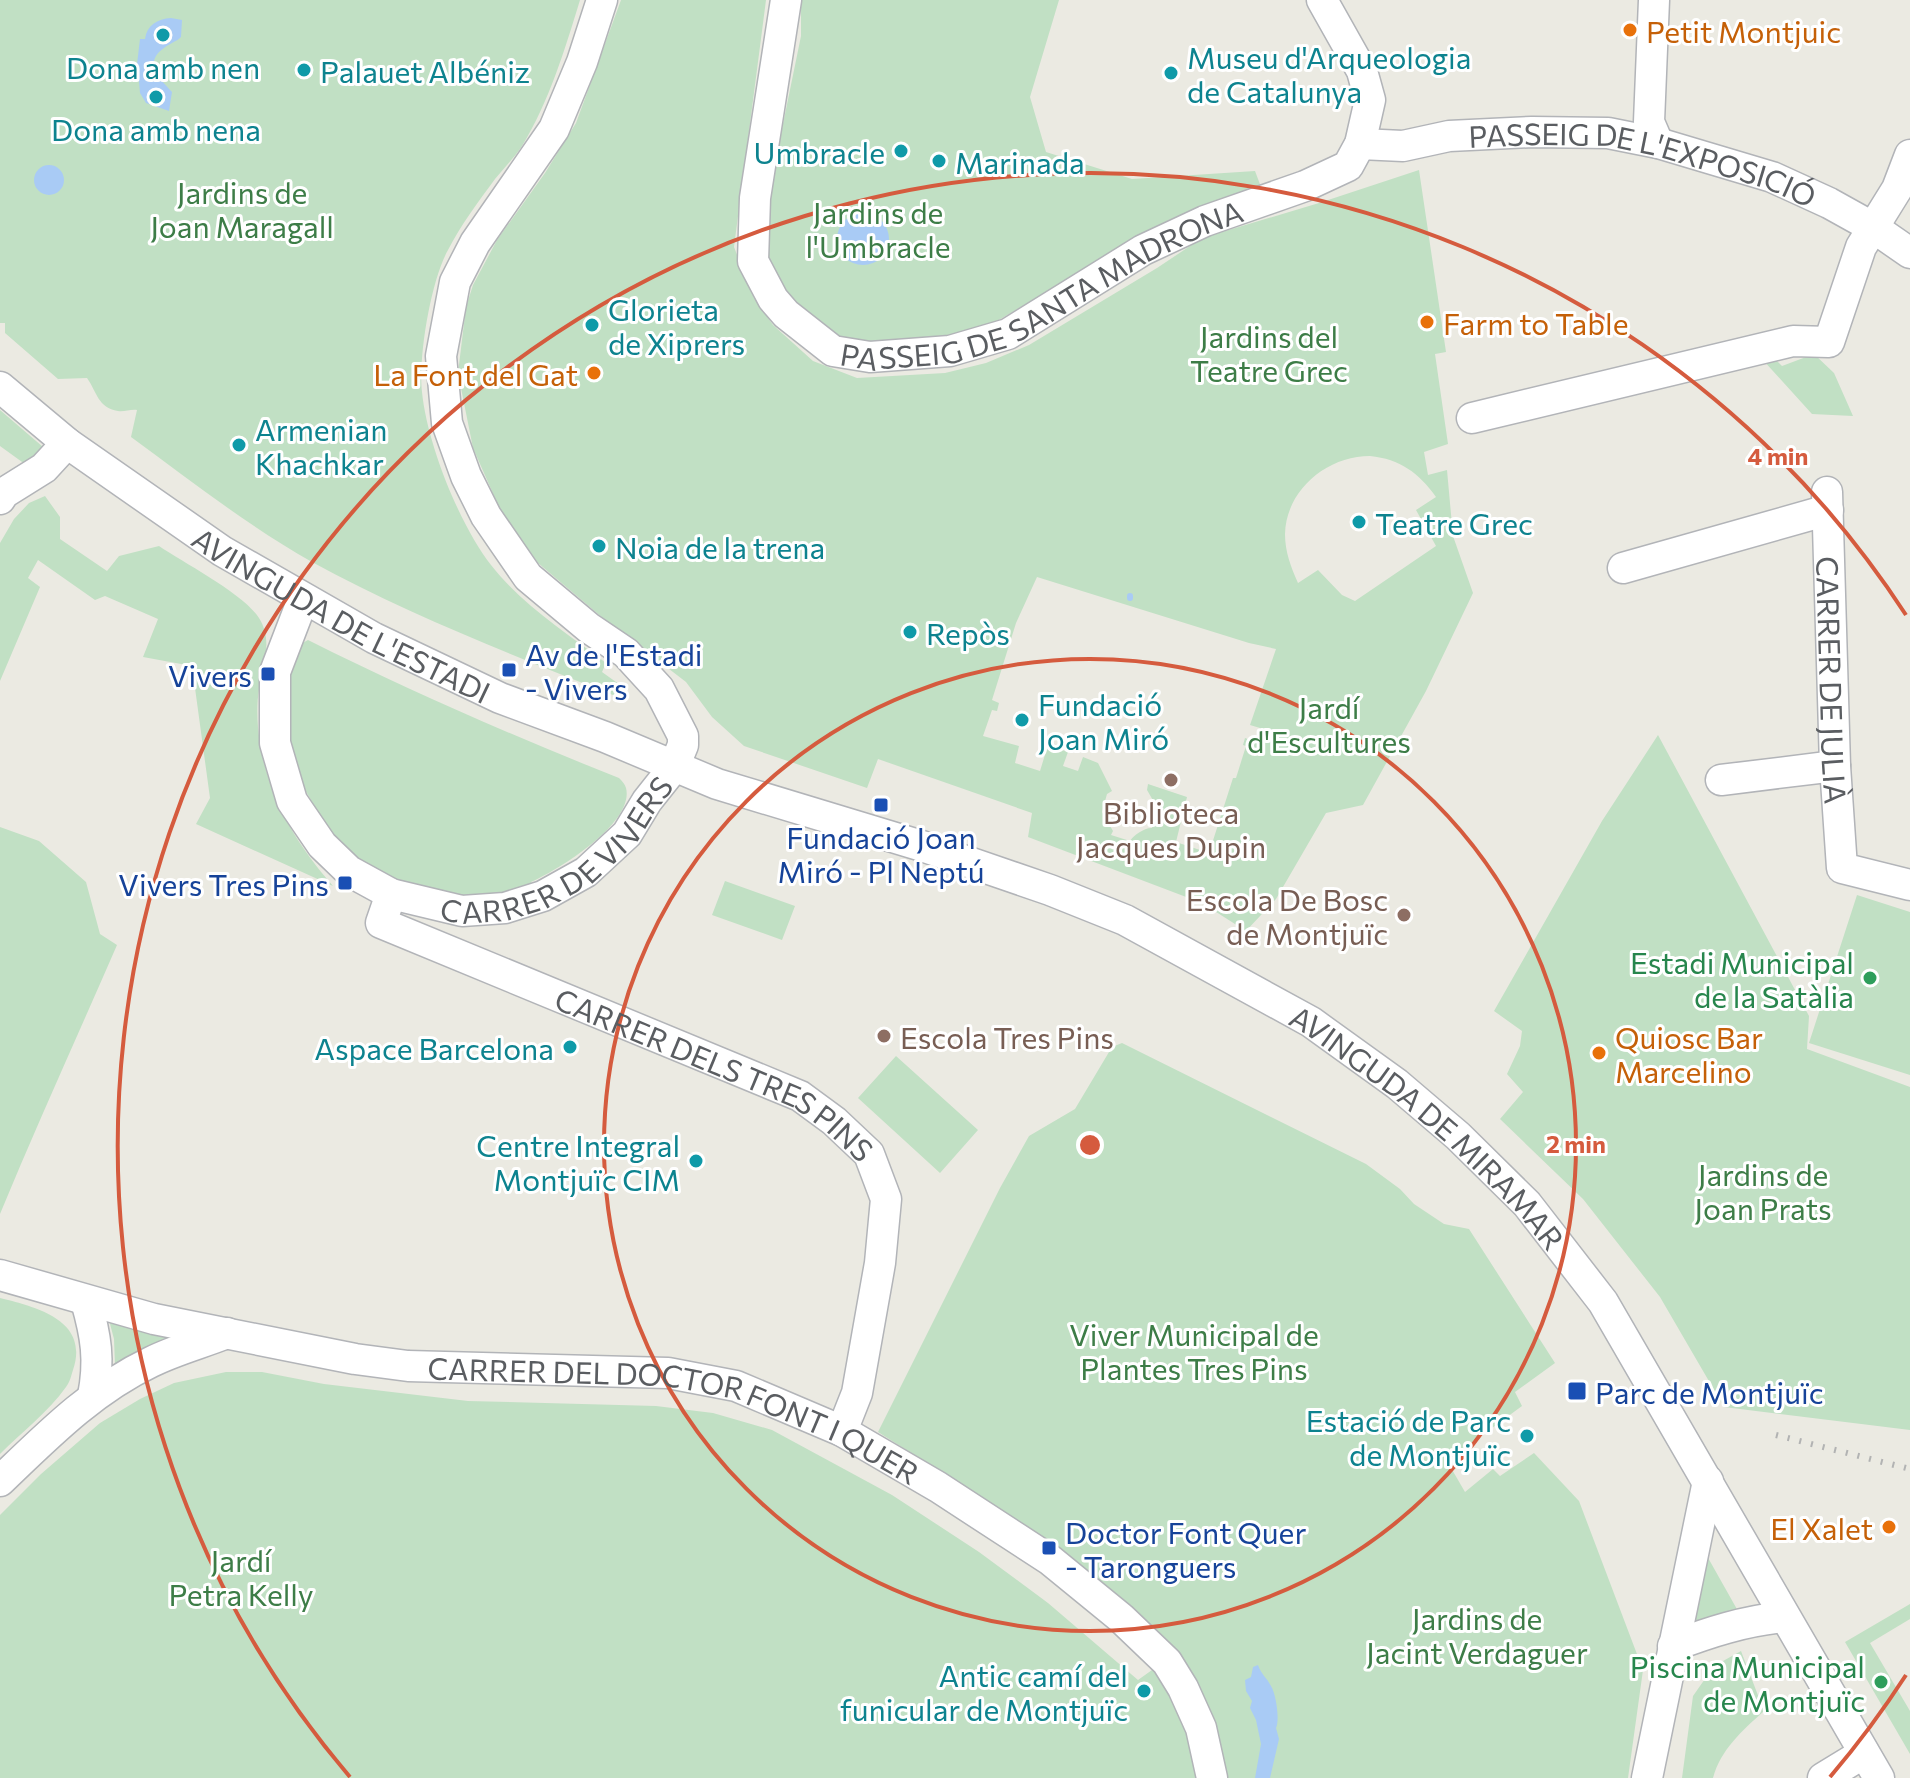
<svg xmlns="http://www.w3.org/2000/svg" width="1910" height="1778" font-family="Commissioner,sans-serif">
<rect width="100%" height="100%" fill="#ebeae2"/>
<path fill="#c1e0c4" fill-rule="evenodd" d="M0,0H580C565,49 549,102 522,146C514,158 504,168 495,179C478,202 461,225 448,250C431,280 418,357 422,392C427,443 459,524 491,565C522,605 567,633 606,663L602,672L623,687L618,697C515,656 409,615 312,562C248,526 190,480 131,437L137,410C131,409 124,412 118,411C98,408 97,392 87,378L58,379L5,333V323H0Z
M621,0H766L734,247L754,298L773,325L813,361L857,378L945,373L986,363L1029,345L1157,268L1202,238L1319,203L1419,170L1446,352L1435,354L1448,444L1424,452L1428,475L1447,470L1453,536L1473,593L1426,691L1363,805L1326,813L1276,899L1246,931L1202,903L1028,837L1032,813L878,759L867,788L744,746L712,717L686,682L604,619L538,563L502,514L473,448L458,373L466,307L473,285L497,240L545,173L576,123ZM1370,456C1400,459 1419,473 1436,497L1416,510L1436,546L1355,601L1342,595L1318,570L1298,583C1291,567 1285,552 1285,534C1286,490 1327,456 1370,456ZM1037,577L1249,643L1276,649L1250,725L1260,728L1256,742L1245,738L1243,745L1246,746L1236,778H1233L1209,853L1176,842L1187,797L1148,784L1147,790L1158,809L1152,828C1146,827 1133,835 1130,841L1111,835L1113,831L1102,812L1107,794L1112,791L1098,763L1083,757L1078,771L1063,766L1068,752L1048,745L1040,771L1015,763L1019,746L983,736L992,710L997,711L999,703L992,700L1016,623Z
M801,0H1059L1030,97L1046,152L1132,179L1255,171L1261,187L1169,220L985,328L937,342L872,343L839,336L812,321L788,299L763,255L767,202L801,36Z
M1814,354L1834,373L1853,416L1812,414L1762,359L1772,356L1782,366Z
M0,410L43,447L29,467L0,446Z
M45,496L60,517V539L107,571L119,556L159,546C184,563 244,594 259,618C274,642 262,665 259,690C257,701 257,715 258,727C264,790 292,839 333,886L196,824L210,798L192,666L143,657L158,619L105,596L95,600L38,560L28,578L40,587L0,681V543L14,519L29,503Z
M308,640C410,691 513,736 619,778C622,781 625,784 626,788C635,823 557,871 531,882L534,888L483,900L446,897L374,873L333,838L290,764L283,690L299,645Z
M1658,735L1809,1016L1807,1049L1910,1087V1430L1724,1407L1660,1297L1583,1199L1500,1119L1523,1092L1507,1074L1520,1046L1522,1031L1494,1011L1602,821Z
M0,827L39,841L86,882L100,934L117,945C78,1035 37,1124 0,1214Z
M725,881L795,906L782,940L712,915Z
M1857,895L1910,912V1075L1809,1043Z
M1122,1043L1366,1164L1400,1189L1414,1204L1444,1224L1469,1229L1555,1363L1515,1392L1522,1406L1447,1461L1465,1492L1493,1469L1500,1476L1534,1453L1579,1501L1643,1670L1628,1778H0V1515L41,1474L100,1423L140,1399L174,1383L226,1372H262L324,1384L468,1401L656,1406L713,1413L772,1430L892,1495L979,1552L1048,1603L1138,1680L1173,1655L1058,1552L973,1492L878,1432L1000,1188L1029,1136L1075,1109L1112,1047Z
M896,1056L978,1130L940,1173L858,1098Z
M0,1298C36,1307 90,1320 73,1370C71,1376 70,1382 66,1387C49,1411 21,1433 0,1454Z
M109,1320L178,1337L115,1366L114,1339Z
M1707,1556L1738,1611L1692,1628Z
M1910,1604V1619L1870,1643L1910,1711V1754L1845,1642Z
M1741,1651L1764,1711C1742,1731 1721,1749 1713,1778H1682L1693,1696L1714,1666Z"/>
<path fill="#a9cbf5" d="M171,18L182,20L181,37C176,42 170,43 164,48C142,63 161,80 172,92L169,111L146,103L140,93L139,81H135L140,39H145C147,25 157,19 171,18Z
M34 180a15 15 0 1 1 30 0a15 15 0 1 1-30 0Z
M837 239a26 26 0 1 1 52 0a26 26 0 1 1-52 0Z
M1258,1665C1261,1674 1267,1678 1271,1686C1276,1694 1280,1720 1276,1728L1279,1739L1270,1778H1255L1261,1744L1256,1720L1250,1708L1252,1701L1246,1691L1245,1680L1251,1677L1253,1667Z"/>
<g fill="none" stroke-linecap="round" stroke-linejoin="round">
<path stroke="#a9cbf5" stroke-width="6" d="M1130,598V596"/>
<defs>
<g id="minor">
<path id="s1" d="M786,0L755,198L753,261L773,299L786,314L833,351L870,357L950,351L1008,334L1143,250L1205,221L1305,186L1348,166L1360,144L1370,100L1362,71L1322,0"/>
<path d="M1654,0L1649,122L1658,143"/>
<path id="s2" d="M1360,144L1403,146L1449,136L1532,132L1608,133L1658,143L1772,177L1829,203L1874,228L1910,253"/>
<path id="s3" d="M0,387L67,443L222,551L374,638L500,698L605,737L717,784L922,846L1050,890L1125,920L1311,1022L1397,1084L1458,1136L1527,1204L1603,1302L1879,1778"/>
<path d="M1472,418L1793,341L1829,342L1861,247L1897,189L1910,155"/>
<path id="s4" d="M1827,492L1835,766L1842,868L1910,885"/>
<path d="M0,499L4,493L44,468L67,443"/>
<path d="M1623,568L1828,510"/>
<path id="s5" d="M303,599L275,672V743L292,801L322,845L349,871L391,894L462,911L505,908L543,896L586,872L627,834L647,801L674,767L683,745V736L659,689L626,653L589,628L528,577L486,516L466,476L447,423L441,356L455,282L475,243L554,129L582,62L602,0"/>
<path d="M1721,780L1835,766"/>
<path id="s6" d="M391,894L381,923L800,1096L834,1121L869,1154L886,1199L880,1263L857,1393L842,1431"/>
<path id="s7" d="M0,1275L154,1319L355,1359L408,1366L668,1373L736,1386L842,1431L938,1487L1050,1560L1121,1618L1167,1662L1183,1688L1201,1728L1212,1778"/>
<path d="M86,1301C96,1336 100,1360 93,1396"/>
<path d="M0,1481C47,1436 92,1390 151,1362C175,1350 202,1343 227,1333"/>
<path d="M1673,1646C1710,1632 1744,1621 1784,1617"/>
<path d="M1647,1778L1708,1481"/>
<path d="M1823,1778L1864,1753"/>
</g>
</defs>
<use href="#minor" stroke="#b2b4b8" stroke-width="33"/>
<use href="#minor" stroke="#fff" stroke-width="30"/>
<path stroke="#b2b3b3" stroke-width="6" stroke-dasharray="2 10" stroke-linecap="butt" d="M1776,1435L1910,1469"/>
</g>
<g fill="none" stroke="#d55b3e" stroke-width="4">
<circle cx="1090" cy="1145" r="486"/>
<path d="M1906 1675A973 973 0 0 1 1830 1777M350 1777A973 973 0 1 1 1906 615"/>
</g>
<g fill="#e8710a" stroke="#fff" stroke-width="3">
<circle cx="1630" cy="30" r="8"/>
<circle cx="1427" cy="322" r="8"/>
<circle cx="594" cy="373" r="8"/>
<circle cx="1599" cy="1053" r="8"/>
<circle cx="1889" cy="1527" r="8"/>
</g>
<g fill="#0f9aa8" stroke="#fff" stroke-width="3">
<circle cx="163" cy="35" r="8"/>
<circle cx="304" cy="70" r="8"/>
<circle cx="1171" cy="73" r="8"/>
<circle cx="156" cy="97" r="8"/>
<circle cx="901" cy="151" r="8"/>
<circle cx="939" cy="161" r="8"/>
<circle cx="592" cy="325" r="8"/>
<circle cx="239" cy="445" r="8"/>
<circle cx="1359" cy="522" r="8"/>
<circle cx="599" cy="546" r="8"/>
<circle cx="910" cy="632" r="8"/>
<circle cx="1022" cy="720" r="8"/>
<circle cx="570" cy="1047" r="8"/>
<circle cx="696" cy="1161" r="8"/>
<circle cx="1527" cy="1436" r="8"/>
<circle cx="1144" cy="1691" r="8"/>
</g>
<g fill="#1a4fb4" stroke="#fff" stroke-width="3">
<rect x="501" y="662" width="16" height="16" rx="4"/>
<rect x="260" y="666" width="16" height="16" rx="4"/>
<rect x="873" y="797" width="16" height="16" rx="4"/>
<rect x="337" y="875" width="16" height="16" rx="4"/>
<rect x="1567" y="1381" width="20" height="20" rx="4"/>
<rect x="1041" y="1540" width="16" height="16" rx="4"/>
</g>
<g fill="#8d6e63" stroke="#fff" stroke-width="3">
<circle cx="1171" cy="780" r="8"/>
<circle cx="1404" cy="915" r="8"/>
<circle cx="884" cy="1036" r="8"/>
</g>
<g fill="#2e9e5b" stroke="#fff" stroke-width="3">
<circle cx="1870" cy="978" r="8"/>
<circle cx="1881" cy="1682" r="8"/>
</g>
<g text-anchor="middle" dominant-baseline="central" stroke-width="6" stroke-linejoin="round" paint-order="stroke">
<g font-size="30" fill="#c56008" stroke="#fff" text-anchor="start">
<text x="1646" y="30">Petit Montjuic</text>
<text x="1443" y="322">Farm to Table</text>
<text x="578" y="373" text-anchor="end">La Font del Gat</text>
<text x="1615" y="1036">Quiosc Bar<tspan x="1615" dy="34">Marcelino</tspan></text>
<text x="1873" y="1527" text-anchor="end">El Xalet</text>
</g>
<g font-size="30" fill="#0d838f" stroke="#fff" text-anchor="start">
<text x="1187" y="56">Museu d'Arqueologia<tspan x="1187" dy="34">de Catalunya</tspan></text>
<text x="163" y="66" text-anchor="middle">Dona amb nen</text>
<text x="320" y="70">Palauet Albéniz</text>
<text x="156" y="128" text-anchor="middle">Dona amb nena</text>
<text x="885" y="151" text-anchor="end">Umbracle</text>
<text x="955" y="161">Marinada</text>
<text x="608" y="308">Glorieta<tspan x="608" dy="34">de Xiprers</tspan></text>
<text x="255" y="428">Armenian<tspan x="255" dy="34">Khachkar</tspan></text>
<text x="1375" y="522">Teatre Grec</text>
<text x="615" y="546">Noia de la trena</text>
<text x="926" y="632">Repòs</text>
<text x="1038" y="703">Fundació<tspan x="1038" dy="34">Joan Miró</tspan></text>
<text x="554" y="1047" text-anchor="end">Aspace Barcelona</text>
<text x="680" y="1144" text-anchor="end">Centre Integral<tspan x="680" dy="34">Montjuïc CIM</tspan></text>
<text x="1511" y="1419" text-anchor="end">Estació de Parc<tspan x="1511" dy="34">de Montjuïc</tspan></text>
<text x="1128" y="1674" text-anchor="end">Antic camí del<tspan x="1128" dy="34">funicular de Montjuïc</tspan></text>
</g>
<g font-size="30" fill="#5a5d61" stroke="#fff">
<text stroke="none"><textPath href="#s2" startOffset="288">PASSEIG DE L'EXPOSICIÓ</textPath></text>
<text stroke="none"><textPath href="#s1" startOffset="612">PASSEIG DE SANTA MADRONA</textPath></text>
<text stroke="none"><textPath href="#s3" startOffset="412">AVINGUDA DE L'ESTADI</textPath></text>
<text stroke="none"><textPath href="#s4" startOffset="188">CARRER DE JULIÀ</textPath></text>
<text stroke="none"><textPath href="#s5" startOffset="538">CARRER DE VIVERS</textPath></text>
<text stroke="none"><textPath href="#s6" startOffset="398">CARRER DELS TRES PINS</textPath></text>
<text stroke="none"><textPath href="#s3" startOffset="1624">AVINGUDA DE MIRAMAR</textPath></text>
<text stroke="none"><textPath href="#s7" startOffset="694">CARRER DEL DOCTOR FONT I QUER</textPath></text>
</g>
<g font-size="30" fill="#3d7d47" stroke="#fff">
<text x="242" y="191">Jardins de<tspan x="242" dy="34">Joan Maragall</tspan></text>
<text x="878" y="211">Jardins de<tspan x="878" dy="34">l'Umbracle</tspan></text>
<text x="1269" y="335">Jardins del<tspan x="1269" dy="34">Teatre Grec</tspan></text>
<text x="1329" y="706">Jardí<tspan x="1329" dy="34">d'Escultures</tspan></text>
<text x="1763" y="1173">Jardins de<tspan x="1763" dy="34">Joan Prats</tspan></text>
<text x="1194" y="1333">Viver Municipal de<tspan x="1194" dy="34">Plantes Tres Pins</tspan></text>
<text x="241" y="1559">Jardí<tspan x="241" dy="34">Petra Kelly</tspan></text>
<text x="1477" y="1617">Jardins de<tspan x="1477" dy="34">Jacint Verdaguer</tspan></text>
</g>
<g font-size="30" fill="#164399" stroke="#fff" text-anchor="start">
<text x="525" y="653">Av de l'Estadi<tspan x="525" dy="34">- Vivers</tspan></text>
<text x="252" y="674" text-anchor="end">Vivers</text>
<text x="881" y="836" text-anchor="middle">Fundació Joan<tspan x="881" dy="34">Miró - Pl Neptú</tspan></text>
<text x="329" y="883" text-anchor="end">Vivers Tres Pins</text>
<text x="1595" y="1391">Parc de Montjuïc</text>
<text x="1065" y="1531">Doctor Font Quer<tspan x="1065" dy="34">- Taronguers</tspan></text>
</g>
<g font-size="30" fill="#785e54" stroke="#fff">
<text x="1171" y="811">Biblioteca<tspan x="1171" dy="34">Jacques Dupin</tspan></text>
<text x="1388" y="898" text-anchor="end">Escola De Bosc<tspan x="1388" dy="34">de Montjuïc</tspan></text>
<text x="900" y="1036" text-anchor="start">Escola Tres Pins</text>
</g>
<g font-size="30" fill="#27864d" stroke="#fff" text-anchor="end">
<text x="1854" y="961">Estadi Municipal<tspan x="1854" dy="34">de la Satàlia</tspan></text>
<text x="1865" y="1665">Piscina Municipal<tspan x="1865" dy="34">de Montjuïc</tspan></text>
</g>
</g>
<circle cx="1090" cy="1145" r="12" fill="#d55b3e" stroke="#fff" stroke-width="4"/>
<g font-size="24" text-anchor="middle" font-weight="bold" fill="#d55b3e" stroke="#fff" stroke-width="6" stroke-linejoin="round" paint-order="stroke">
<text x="1778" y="465">4 min</text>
<text x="1576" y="1153">2 min</text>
</g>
</svg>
